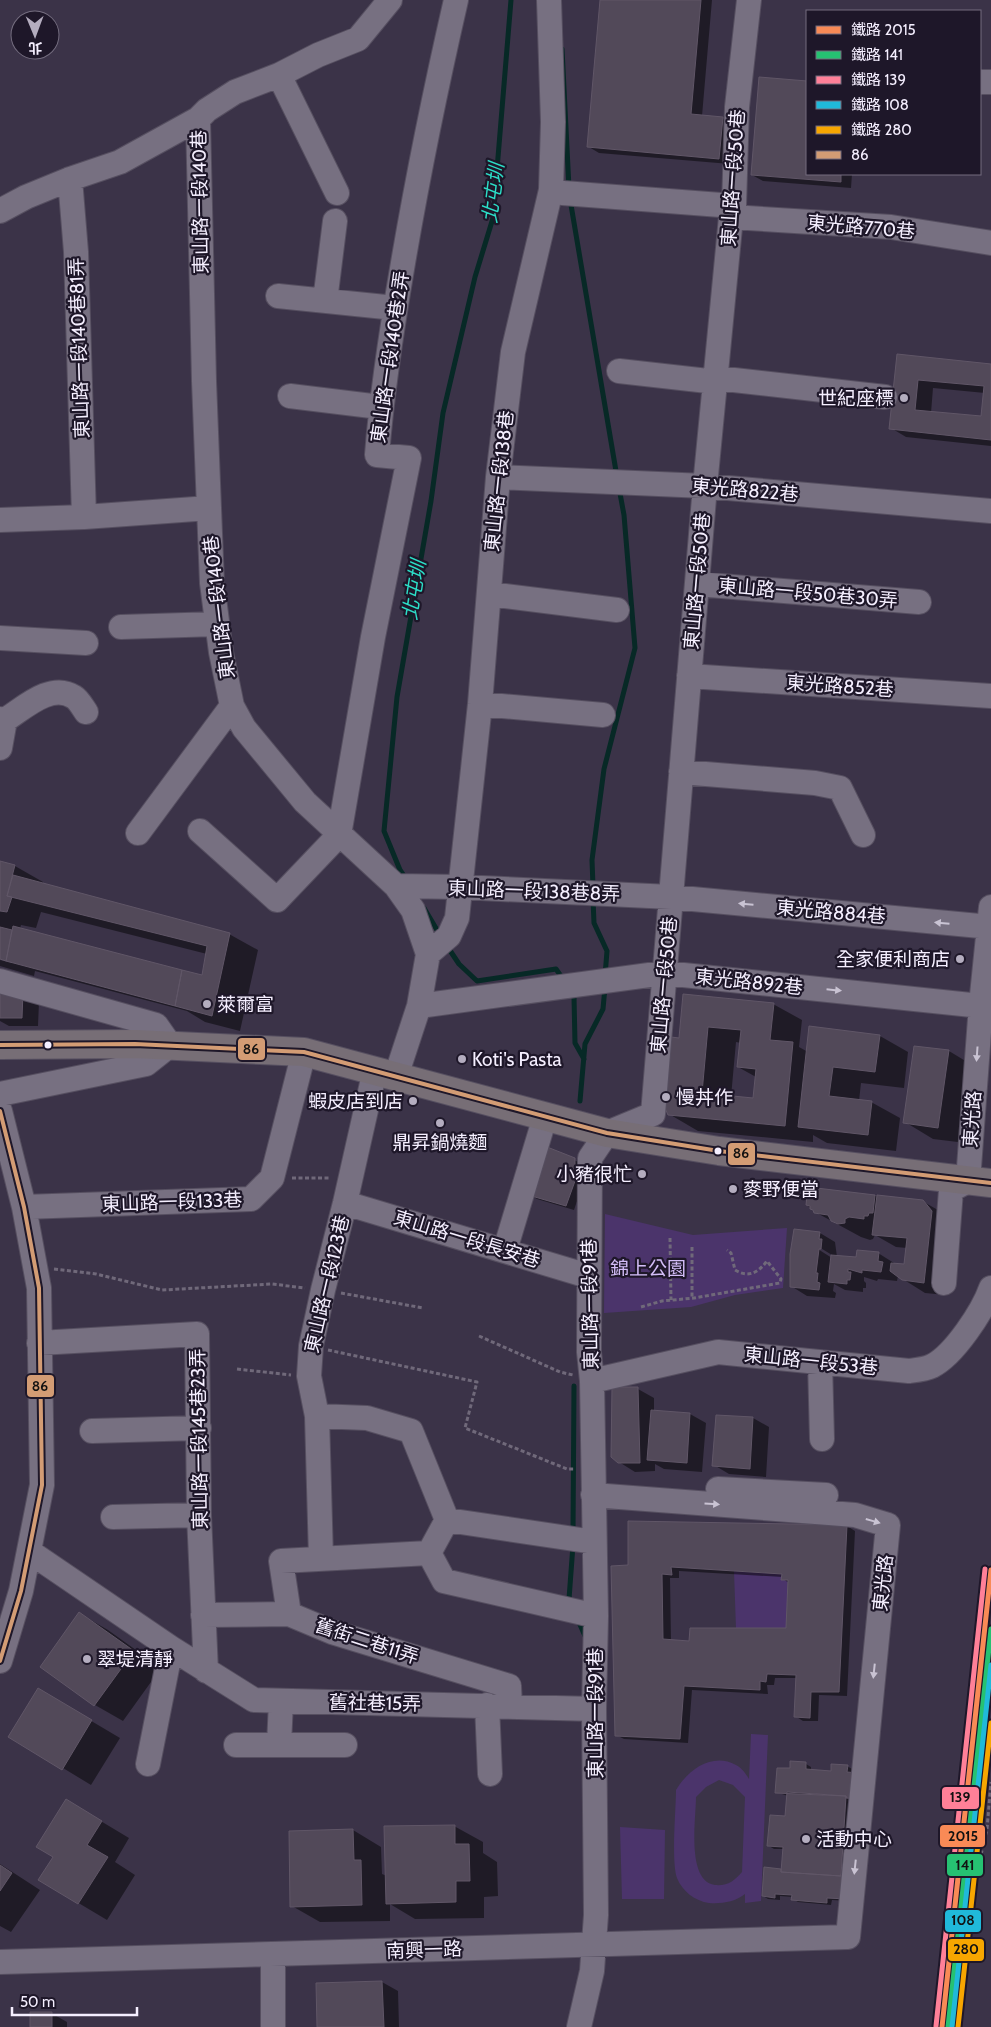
<svg xmlns="http://www.w3.org/2000/svg" width="991" height="2027" font-family="Cabin,'Noto Sans TC',sans-serif">
<rect width="100%" height="100%" fill="#3b3348"/>
<path fill="#4b346b" fill-rule="evenodd" d="M605,1214L693,1235L787,1228L783,1288L735,1295L691,1307L604,1313Z
M734,1571L782,1574V1580H788L786,1628L736,1629Z
M751,1734L768,1735L761,1901L745,1903V1894C735,1902 721,1904 709,1903C695,1901 682,1891 677,1878C671,1861 676,1810 676,1790C688,1770 712,1752 736,1765C742,1768 746,1774 749,1779ZM719,1780L733,1785L745,1797L742,1872C734,1881 728,1886 715,1885C686,1881 696,1819 696,1797L706,1787Z
M620,1827L665,1830L664,1899H622Z"/>
<path fill="#0007" fill-rule="evenodd" d="M602,0H712L702,116L722,118L733,124L730,164L599,153L589,147Z
M760,79L807,82V174H852L851,188L763,181L752,175Z
M898,356L991,366V446L906,437L891,428ZM933,388L985,393L983,418L931,413Z
M0,862L15,866L43,882V884L229,934L258,950L240,1031L205,1022L187,1011L35,971L34,976L0,966V960L12,963V961L0,958ZM41,912L207,954L203,976L20,929L21,925L36,928Z
M0,988L39,1002L38,1026H9L0,1021Z
M685,995L773,1004L802,1020L799,1047L808,1052L880,1036L908,1052L904,1088L861,1083L859,1101L871,1102L900,1118L896,1151L827,1143L813,1135V1142L698,1131L669,1114ZM736,1042L741,1043L738,1067L756,1077L754,1100L731,1097Z
M949,1051L977,1068L966,1143L933,1139L905,1122Z
M574,1160L582,1164V1186L574,1210L537,1199L530,1195Z
M875,1196L922,1201L945,1214L954,1225L946,1295L925,1293L898,1276L897,1281L878,1279L877,1281L864,1277V1281L866,1283V1288H863V1292L845,1290L834,1284L833,1291L836,1293L835,1298L807,1296L791,1286L820,1233L835,1242L837,1257L857,1258L878,1253L894,1263V1265L905,1266L907,1248L896,1247L875,1235L873,1239L870,1240L861,1237L815,1212L807,1205ZM814,1244L832,1255V1258L813,1246Z
M638,1389L654,1398V1411L690,1414L706,1423L702,1472L664,1469L655,1464V1471L635,1472L619,1462Z
M717,1416L753,1418L769,1427L766,1477L729,1474L714,1465Z
M847,1526L855,1531L847,1696L819,1695L818,1721H803L795,1716L797,1678H775L774,1685H767L768,1694L692,1690L688,1743L624,1739L616,1735L629,1566ZM679,1571L783,1577V1579L789,1583L787,1630L690,1643L671,1641L670,1578H679Z
M80,1614L108,1630L161,1668L123,1721L95,1705Z
M66,1706L120,1738L91,1785L63,1768Z
M806,1764L811,1767V1771L832,1772L847,1766L852,1769L850,1901L832,1900L831,1905L798,1902L793,1899V1897L780,1896V1900L768,1899L763,1896L765,1869L782,1870L784,1849H774L769,1846L786,1818L788,1796L776,1792L791,1770Z
M94,1817L129,1838L115,1862L135,1875L107,1920L40,1880Z
M454,1826L483,1842V1853L497,1862L498,1896L484,1897V1918L415,1919L390,1904V1921L320,1922L292,1906L353,1830L381,1847L382,1874L387,1876Z
M0,1864L40,1890L11,1932L0,1926Z
M382,1982L398,1991L399,2027H319L317,1984Z
M51,2013L67,2022V2027H31Z"/>
<g fill="none" stroke-linecap="round" stroke-linejoin="round">
<path stroke="#072926" stroke-width="5" d="M562,49L569,188
M570,199L617,477
M406,879L400,870L384,831L397,697L431,501L443,413L475,277L493,218L511,0
M593,886L592,860L604,769L635,648L624,515L619,488
M593,899L594,923L607,951L605,976
M424,908L440,935
M447,946L459,964L477,981L556,969L563,979
M572,993L574,997L575,1043L584,1059
M580,1101L585,1044L603,1009L605,987
M573,1534L574,1386
M571,1603L569,1599L573,1545
M578,1620L585,1636"/>
</g>
<path fill="#524959" stroke="#605667" fill-rule="evenodd" d="M600,0H701L691,114L723,117L719,159L587,147Z
M759,77L807,81V174H841V182L751,175Z
M897,354L991,364V440L889,429ZM918,380L984,386L981,416L915,410Z
M0,861L15,865L7,896L12,897L7,912L0,911Z
M13,875L230,933L212,1016L175,1006L182,970L202,975L207,946L7,896Z
M13,926L182,970L175,1006L6,961Z
M0,927L12,930L6,961L0,959Z
M0,987L23,992L22,1018H0Z
M683,994L774,1003L770,1040L793,1042L785,1126L668,1115L665,1108L671,1037L679,1038ZM708,1027L741,1030L737,1067L756,1069L753,1098L702,1093Z
M809,1026L880,1035L875,1072L833,1067L829,1096L872,1101L868,1135L798,1127Z
M914,1046L949,1050L938,1128L903,1123Z
M542,1145L575,1158V1181L566,1206L528,1195Z
M808,1187L875,1195L873,1213H869L868,1216H864V1219L849,1217L845,1219V1223L838,1224L831,1221L828,1215L814,1213L813,1210L810,1209V1206L806,1205Z
M877,1195L923,1200L932,1211L924,1283L902,1280L890,1271L891,1263L904,1264L907,1238L872,1235Z
M794,1229L820,1232L819,1239H822L821,1249H819L816,1273H818L817,1282L820,1283L819,1290L790,1287V1254Z
M857,1250L879,1252L878,1261L883,1262L881,1272L862,1270V1273L848,1269V1272H851L850,1280H847V1284L828,1282L831,1255L856,1257Z
M612,1387H638L640,1463H618L611,1457Z
M651,1410L690,1413L687,1463L647,1460Z
M716,1415L753,1417L750,1469L712,1466Z
M628,1521L847,1525L839,1692H811L810,1718L794,1717L796,1675L767,1674L766,1682L760,1681V1690L684,1686L680,1739L615,1736L611,1566L628,1565ZM671,1567L782,1574L781,1580H788L786,1628H690L689,1641L663,1639L662,1574L672,1575Z
M79,1612L134,1651L94,1706L40,1667Z
M38,1688L92,1720L62,1770L8,1737Z
M790,1761L806,1762V1769L831,1771V1764L848,1765L847,1772L859,1773L858,1799L846,1798V1796L775,1793L777,1768H790Z
M787,1792L846,1796L841,1876L781,1872L783,1847L767,1846L770,1815L785,1816Z
M66,1799L102,1821L87,1845L108,1857L78,1904L38,1880L53,1857L36,1847Z
M455,1825V1844H469L470,1881H456V1902L386,1904L384,1826Z
M353,1829L354,1860H361L362,1905L290,1907L289,1831Z
M0,1865L12,1873L0,1891Z
M764,1867L781,1869V1872L841,1876V1874H847L846,1899L827,1898V1903L791,1900L792,1895L775,1894V1898L762,1896Z
M382,1981L384,2027H317L316,1983Z
M30,2012H52V2027H30Z"/>
<g fill="none" stroke-linecap="round" stroke-linejoin="round">
<defs>
<path id="minor" d="M279,75L337,193
M980,82H991
M198,119L204,381L209,508L212,583L221,652L232,706L244,728L305,802L396,886L413,910L428,954L419,1006L396,1076
M70,179L76,252L84,517
M551,190L563,193L734,206
M0,211L26,197L70,179L120,162L198,119L207,110L235,92L279,75L318,55L358,39L390,0
M731,217L891,227L991,243
M278,296L395,308
M325,301L335,221
M619,371L708,381L716,378L885,397
M290,396L380,407
M498,477L705,486L991,511
M0,520L84,517L209,508
M697,584L919,602
M489,594L617,610
M121,627L217,624
M0,638L86,643
M689,676L991,696
M480,704L603,715
M0,719L5,720C24,708 51,682 74,697C79,700 83,708 86,712
M0,748L5,720
M681,772L815,783L840,788L863,835
M200,831L277,900L339,835
M138,833L232,706
M339,835L373,637L409,458L377,455C382,390 392,327 403,263C418,175 436,87 456,0
M396,886L460,887L671,897L991,927
M428,954L449,936L457,918L480,704L498,477L513,352L551,190L553,122L549,0
M0,981L156,1025L170,1045L146,1064L0,1094
M419,1006L664,973L991,1007
M0,1111L24,1207L39,1288L42,1485L21,1591L0,1661
M345,1203L588,1276
M24,1207L251,1199L272,1178L304,1052
M505,1250L545,1117
M944,1283L951,1190L968,1181L981,1005L991,907
M39,1343L197,1334L199,1515L206,1671
M820,1362L822,1439
M592,1381L718,1352L909,1371C917,1370 926,1369 932,1366C954,1355 983,1311 991,1288
M317,1416L367,1418L411,1431L447,1520L429,1553
M92,1431L199,1428
M718,1489L826,1495
M113,1517L199,1515
M447,1520L594,1542
M30,1552L171,1648L254,1700L594,1709
M321,1558L317,1416L309,1376L311,1346L323,1290L345,1203L375,1070
M289,1614L281,1561L429,1553L444,1581L596,1616
M203,1615L289,1614L332,1632L509,1686L510,1706
M487,1705L490,1774
M236,1745H345
M279,1745L281,1701
M148,1764L171,1648
M0,1962L848,1937L888,1525L855,1515L593,1495
M273,2027V1954
M579,2027L592,1971L596,1915L594,1709L596,1616L592,1381L589,1352L590,1158L607,1133L653,1114L705,486L731,217L734,206L737,107L749,0"/>
<path id="major" d="M0,1045L135,1044L304,1052L607,1133L719,1151L991,1183"/>
</defs>
<use href="#minor" stroke="#564f60" stroke-width="26"/>
<use href="#major" stroke="#564f60" stroke-width="30"/>
<path stroke="#70697a" stroke-width="3" stroke-dasharray="4 2.5" stroke-linecap="butt" d="M292,1178H330
M670,1238L671,1300
M692,1247V1298
M54,1269L96,1274L162,1290L272,1284L305,1288
M341,1293L423,1308
M641,1307L662,1301L694,1298L780,1283L781,1279L767,1261C758,1273 748,1278 735,1270L731,1253L727,1250
M479,1336L560,1372L573,1375
M328,1350L477,1382L465,1428L567,1469H574
M237,1369L291,1375
M953,2027L959,1949L987,1829L991,1782"/>
<use href="#minor" stroke="#777081" stroke-width="24"/>
<use href="#major" stroke="#776e76" stroke-width="28"/>
<defs>
<path id="bus-1" d="M0,1045L135,1044L304,1052L607,1133L719,1151L991,1183
M0,1111L24,1207L39,1288L42,1485L21,1591L0,1661"/>
</defs>
<use href="#bus-1" stroke="#1e1729" stroke-width="8"/>
<use href="#bus-1" stroke="#d39c74" stroke-width="4"/>
<defs>
<path id="rail-1" d="M942,2027L991,1570"/>
<path id="rail-2" d="M948,2027L991,1629"/>
<path id="rail-3" d="M936,2026L985,1569"/>
<path id="rail-4" d="M952,2027L991,1665"/>
<path id="rail-5" d="M958,2027L991,1723"/>
</defs>
<use href="#rail-1" stroke="#1e1729" stroke-width="9"/>
<use href="#rail-2" stroke="#1e1729" stroke-width="9"/>
<use href="#rail-3" stroke="#1e1729" stroke-width="9"/>
<use href="#rail-4" stroke="#1e1729" stroke-width="9"/>
<use href="#rail-5" stroke="#1e1729" stroke-width="9"/>
<use href="#rail-1" stroke="#f98a56" stroke-width="5"/>
<use href="#rail-2" stroke="#26c172" stroke-width="5"/>
<use href="#rail-3" stroke="#ff8098" stroke-width="5"/>
<use href="#rail-4" stroke="#20b9da" stroke-width="5"/>
<use href="#rail-5" stroke="#f7a600" stroke-width="5"/>
</g>
<defs><path id="oneway-solid" d="M-6-.8H1V-3.2L6.5 0L1 3.2V.8H-6Z" transform="scale(1.25)"/></defs>
<g fill="#c9c3d3">
<use href="#oneway-solid" transform="translate(746 904) rotate(-175)"/>
<use href="#oneway-solid" transform="translate(942 923) rotate(-175)"/>
<use href="#oneway-solid" transform="translate(834 990) rotate(6)"/>
<use href="#oneway-solid" transform="translate(977 1054) rotate(94)"/>
<use href="#oneway-solid" transform="translate(712 1504) rotate(4)"/>
<use href="#oneway-solid" transform="translate(873 1521) rotate(16)"/>
<use href="#oneway-solid" transform="translate(874 1671) rotate(96)"/>
<use href="#oneway-solid" transform="translate(855 1867) rotate(96)"/>
</g>
<g fill="#b4adbf" stroke="#1e1729" stroke-width="2">
<circle cx="904" cy="398" r="5"/>
<circle cx="960" cy="959" r="5"/>
<circle cx="207" cy="1004" r="5"/>
<circle cx="462" cy="1059" r="5"/>
<circle cx="666" cy="1097" r="5"/>
<circle cx="413" cy="1101" r="5"/>
<circle cx="440" cy="1123" r="5"/>
<circle cx="642" cy="1174" r="5"/>
<circle cx="733" cy="1189" r="5"/>
<circle cx="87" cy="1659" r="5"/>
<circle cx="806" cy="1839" r="5"/>
</g>
<g fill="#f5efff" stroke="#1e1729" stroke-width="2">
<circle cx="48" cy="1045" r="4.5"/>
<circle cx="718" cy="1151" r="4.5"/>
</g>
<g text-anchor="middle" dominant-baseline="central" stroke-width="4.5" stroke-linejoin="round" paint-order="stroke">
<g font-size="19" fill="#f5efff" stroke="#1e1729">
<text transform="translate(733 178) rotate(-86)">東山路一段50巷</text>
<text transform="translate(200 202) rotate(-91)">東山路一段140巷</text>
<text transform="translate(861 227) rotate(5)">東光路770巷</text>
<text transform="translate(79 348) rotate(-92)">東山路一段140巷81弄</text>
<text transform="translate(390 357) rotate(-82)">東山路一段140巷2弄</text>
<text transform="translate(499 481) rotate(-84)">東山路一段138巷</text>
<text transform="translate(745 490) rotate(5)">東光路822巷</text>
<text transform="translate(697 581) rotate(-85)">東山路一段50巷</text>
<text transform="translate(808 593) rotate(5)">東山路一段50巷30弄</text>
<text transform="translate(219 607) rotate(-97)">東山路一段140巷</text>
<text transform="translate(840 686) rotate(4)">東光路852巷</text>
<text transform="translate(534 891) rotate(2)">東山路一段138巷8弄</text>
<text transform="translate(831 912) rotate(5)">東光路884巷</text>
<text transform="translate(749 982) rotate(6)">東光路892巷</text>
<text transform="translate(664 985) rotate(-85)">東山路一段50巷</text>
<text transform="translate(972 1119) rotate(-86)">東光路</text>
<text transform="translate(172 1202) rotate(-2)">東山路一段133巷</text>
<text transform="translate(467 1239) rotate(17)">東山路一段長安巷</text>
<text transform="translate(327 1284) rotate(-77)">東山路一段123巷</text>
<text transform="translate(590 1304) rotate(-91)">東山路一段91巷</text>
<text transform="translate(811 1361) rotate(6)">東山路一段53巷</text>
<text transform="translate(199 1439) rotate(-91)">東山路一段145巷23弄</text>
<text transform="translate(883 1583) rotate(-84)">東光路</text>
<text transform="translate(367 1641) rotate(18)">舊街二巷11弄</text>
<text transform="translate(375 1703) rotate(1)">舊社巷15弄</text>
<text transform="translate(595 1713) rotate(-90)">東山路一段91巷</text>
<text transform="translate(424 1950) rotate(-2)">南興一路</text>
</g>
<g font-size="19" fill="#f5efff" stroke="#1e1729" text-anchor="start">
<text x="894" y="398" text-anchor="end">世紀座標</text>
<text x="950" y="959" text-anchor="end">全家便利商店</text>
<text x="217" y="1004">萊爾富</text>
<text x="472" y="1059">Koti's Pasta</text>
<text x="676" y="1097">慢丼作</text>
<text x="403" y="1101" text-anchor="end">蝦皮店到店</text>
<text x="440" y="1142" text-anchor="middle">鼎昇鍋燒麵</text>
<text x="632" y="1174" text-anchor="end">小豬很忙</text>
<text x="743" y="1189">麥野便當</text>
<text x="97" y="1659">翠堤清靜</text>
<text x="816" y="1839">活動中心</text>
</g>
<g font-size="19" fill="#d3bdf7" stroke="#1e1729">
<text x="648" y="1268">錦上公園</text>
</g>
<g font-size="20" font-style="italic" fill="#2cdec7" stroke="#1e1729">
<text transform="translate(493 193) rotate(-83)">北屯圳</text>
<text transform="translate(414 590) rotate(-81)">北屯圳</text>
</g>
</g>
<g stroke="#1e1729" stroke-width="2">
<rect x="237" y="1037" width="29" height="24" rx="5" fill="#d39c74"/>
<rect x="727" y="1142" width="29" height="24" rx="5" fill="#d39c74"/>
<rect x="26" y="1374" width="29" height="24" rx="5" fill="#d39c74"/>
<rect x="941" y="1786" width="39" height="24" rx="5" fill="#ff8098"/>
<rect x="939" y="1824" width="47" height="24" rx="5" fill="#f98a56"/>
<rect x="946" y="1853" width="38" height="24" rx="5" fill="#26c172"/>
<rect x="944" y="1909" width="38" height="24" rx="5" fill="#20b9da"/>
<rect x="947" y="1938" width="38" height="24" rx="5" fill="#f7a600"/>
</g>
<g font-size="14" text-anchor="middle" font-weight="bold" fill="#111">
<text x="251" y="1054">86</text>
<text x="741" y="1158">86</text>
<text x="40" y="1391">86</text>
<text x="960" y="1802">139</text>
<text x="963" y="1841">2015</text>
<text x="965" y="1870">141</text>
<text x="963" y="1925">108</text>
<text x="966" y="1954">280</text>
</g>
<rect x="806" y="10" width="175" height="165" fill="#1e1729" stroke="#746d7f"/>
<rect x="816" y="26" width="25" height="8" fill="#f98a56" stroke="#746d7f"/>
<text x="851" y="35" font-size="15" fill="#f5efff">鐵路 2015</text>
<rect x="816" y="51" width="25" height="8" fill="#26c172" stroke="#746d7f"/>
<text x="851" y="60" font-size="15" fill="#f5efff">鐵路 141</text>
<rect x="816" y="76" width="25" height="8" fill="#ff8098" stroke="#746d7f"/>
<text x="851" y="85" font-size="15" fill="#f5efff">鐵路 139</text>
<rect x="816" y="101" width="25" height="8" fill="#20b9da" stroke="#746d7f"/>
<text x="851" y="110" font-size="15" fill="#f5efff">鐵路 108</text>
<rect x="816" y="126" width="25" height="8" fill="#f7a600" stroke="#746d7f"/>
<text x="851" y="135" font-size="15" fill="#f5efff">鐵路 280</text>
<rect x="816" y="151" width="25" height="8" fill="#d39c74" stroke="#746d7f"/>
<text x="851" y="160" font-size="15" fill="#f5efff">86</text>
<g transform="translate(35 35) rotate(179)"><circle r="24" fill="#1e1729" stroke="#746d7f"/>
<path d="M0-4L9 19L0 12L-9 19Z" fill="#b4adbf"/>
<text y="-8" font-size="14" font-weight="bold" text-anchor="middle" fill="#f5efff">北</text>
</g>
<path d="M12 2007v8h125v-8" fill="none" stroke="#f5efff" stroke-width="2.5"/>
<text x="20" y="2007" font-size="15" fill="#f5efff" stroke="#1e1729" stroke-width="4" paint-order="stroke">50 m</text>
</svg>
